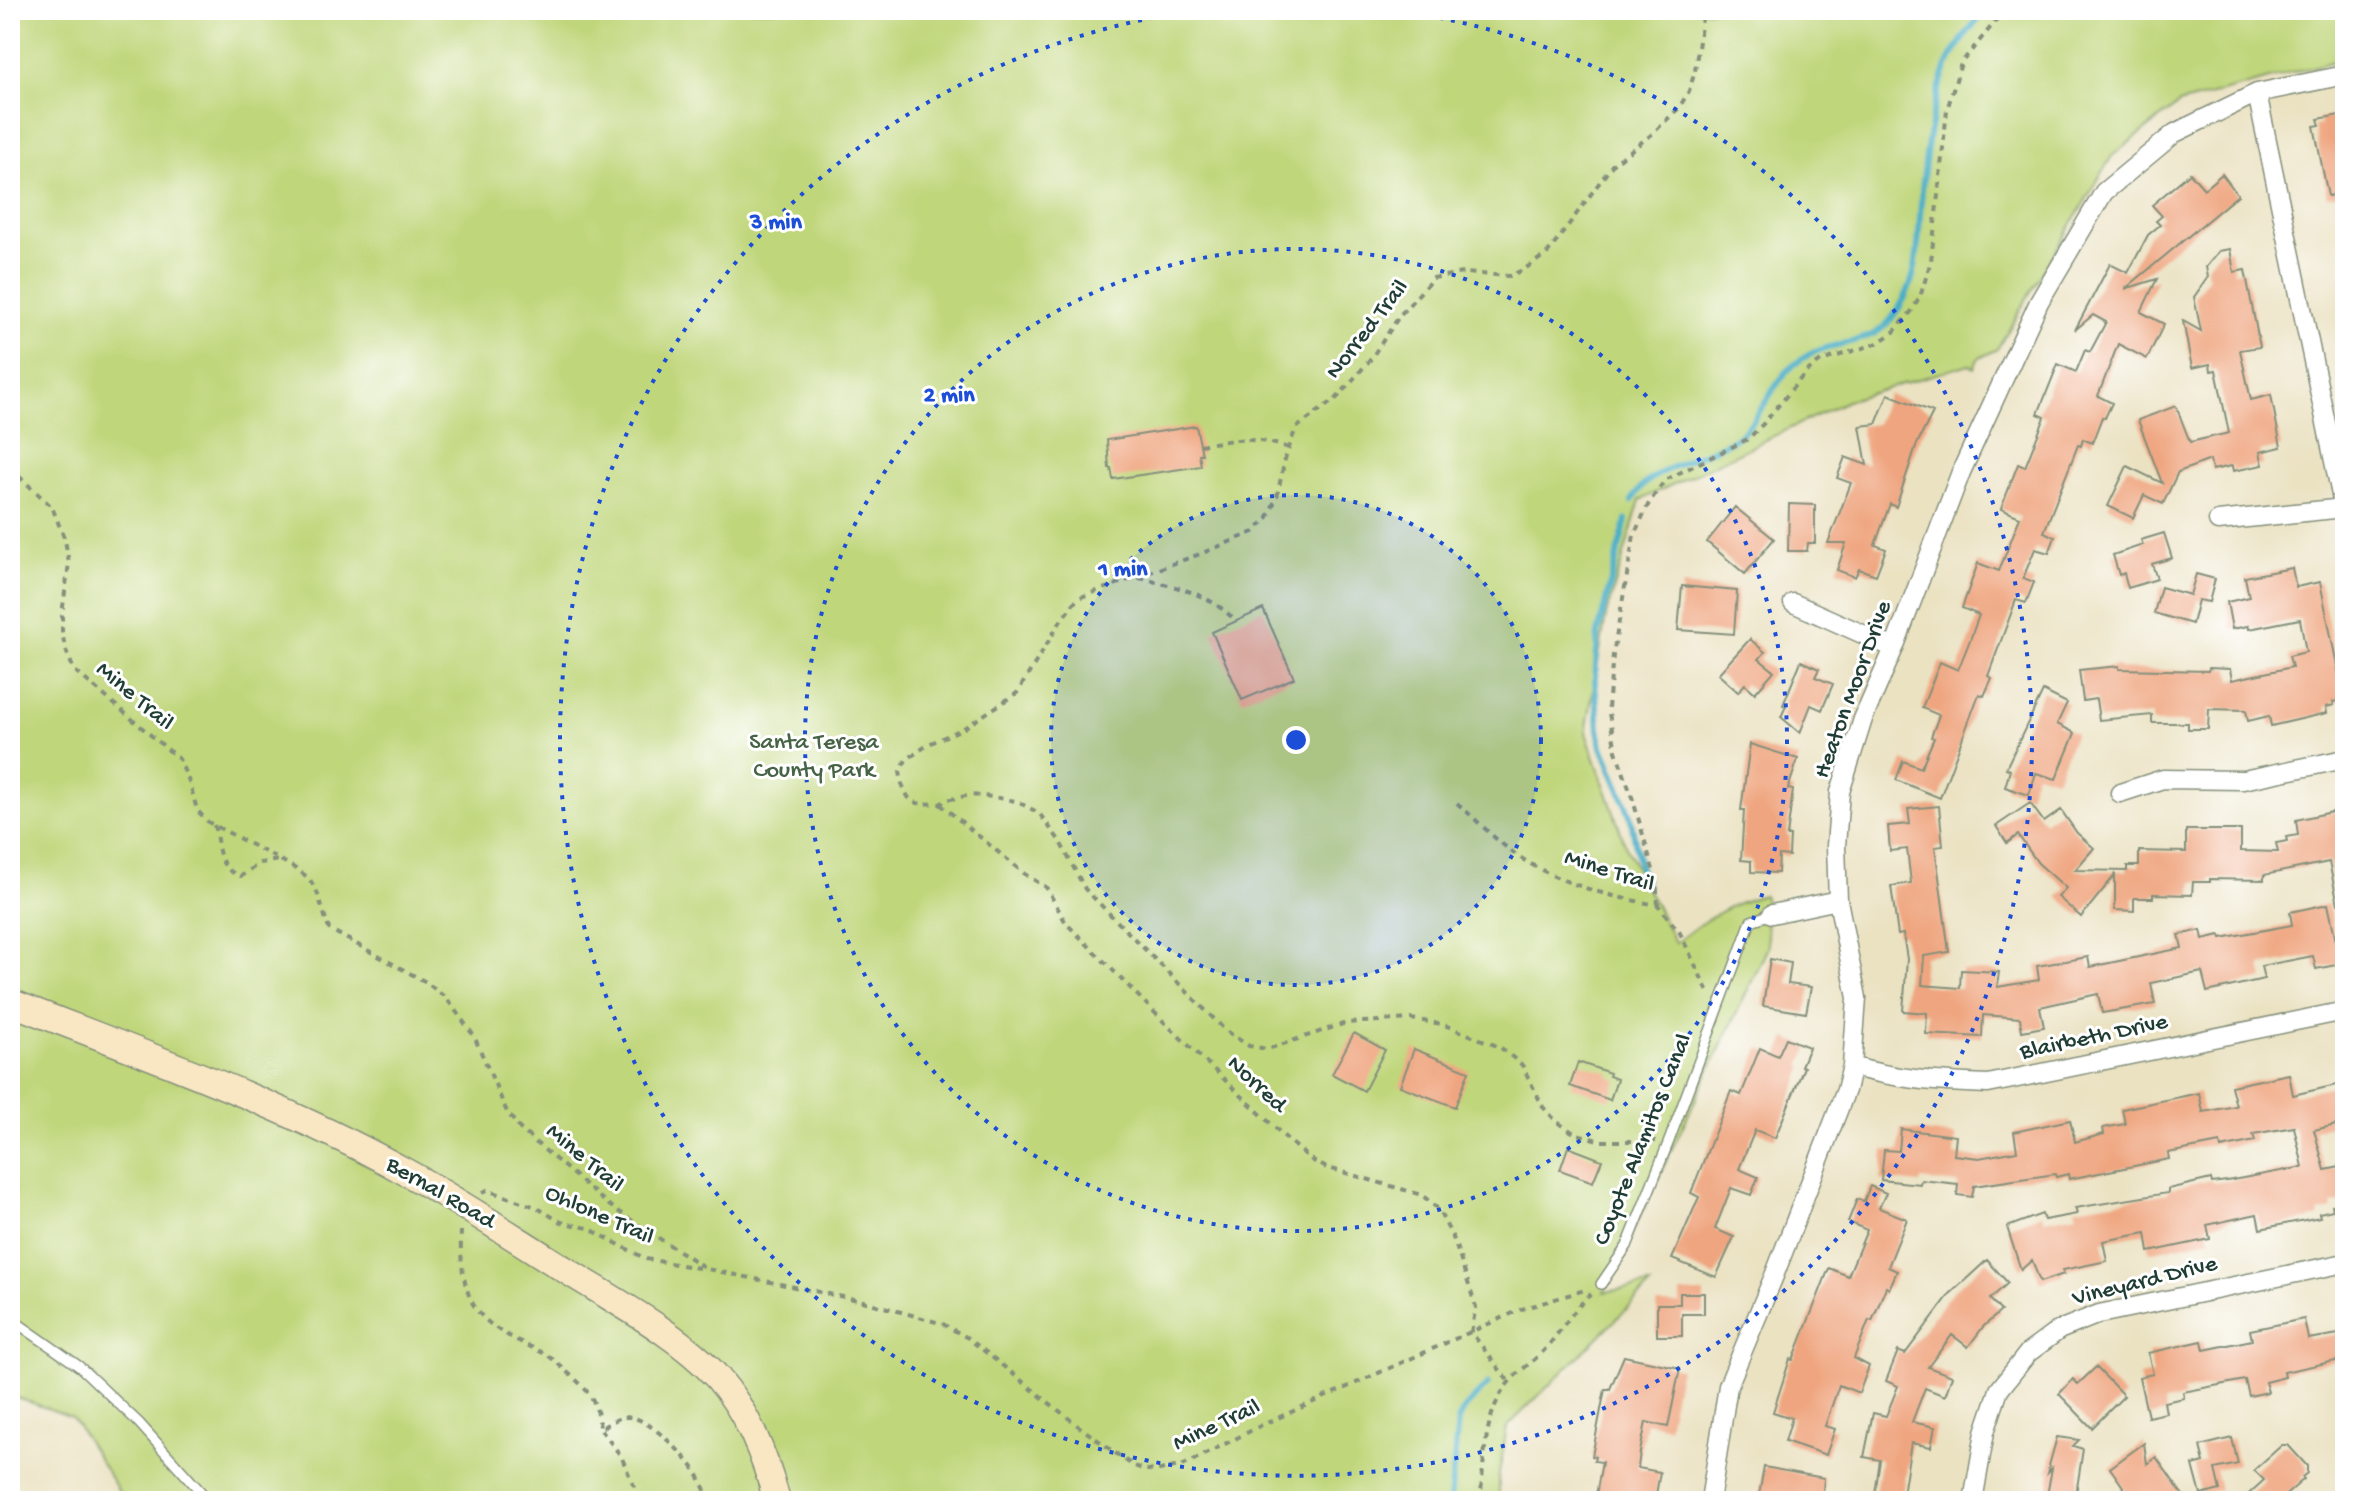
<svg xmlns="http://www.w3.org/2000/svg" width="2355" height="1511" font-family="'Gochi Hand',sans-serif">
<rect width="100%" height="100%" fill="#fff"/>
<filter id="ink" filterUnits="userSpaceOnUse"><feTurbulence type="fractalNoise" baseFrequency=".0125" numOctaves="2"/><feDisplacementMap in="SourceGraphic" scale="16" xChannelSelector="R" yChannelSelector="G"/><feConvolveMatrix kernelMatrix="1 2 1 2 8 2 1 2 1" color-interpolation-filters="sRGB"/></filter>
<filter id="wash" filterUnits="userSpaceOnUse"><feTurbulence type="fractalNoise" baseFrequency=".006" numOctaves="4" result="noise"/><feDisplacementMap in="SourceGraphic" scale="32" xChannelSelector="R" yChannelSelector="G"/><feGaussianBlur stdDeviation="1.8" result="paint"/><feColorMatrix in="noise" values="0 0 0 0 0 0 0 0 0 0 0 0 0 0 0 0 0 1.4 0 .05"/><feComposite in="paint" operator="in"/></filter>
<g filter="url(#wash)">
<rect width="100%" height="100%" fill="#ebe2c2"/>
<path fill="#c0d67a" stroke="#708a57" stroke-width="2" d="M10,10H2345V58L2179,104L2112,156L1997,349L1978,359L1974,368L1969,364L1849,400L1640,500L1606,616L1586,733L1626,847L1675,943C1705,920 1726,904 1764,895L1768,947L1604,1292L1651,1285L1507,1427L1499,1474V1501H125L72,1417L10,1395Z"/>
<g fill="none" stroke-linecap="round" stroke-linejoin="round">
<path stroke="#46adc5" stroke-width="6" d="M1632,501C1646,468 1704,458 1734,439C1764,419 1771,377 1805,357C1833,339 1870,348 1892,318C1921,281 1917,247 1921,203C1924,163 1932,95 1950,60C1959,42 1972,26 1985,10
M1626,520L1598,633L1595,681L1600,742L1630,815L1640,868L1646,885
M1450,1501L1458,1420L1465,1408L1488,1384"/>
</g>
<g id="blocks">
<path fill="#efa57f" d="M2345,114V193L2328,196L2314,126L2320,125L2318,119Z
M2190,173L2204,189L2222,174L2238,195L2125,289L2157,279L2141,312L2164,324L2147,359L2118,344L2098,396L2112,403L2105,418L2102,417L2092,443L2083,439L2081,446L2078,445L2044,532L2055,537L2049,553L2035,549L2023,578L2034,582L2026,603L2016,600L1988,676L1992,678L1984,696L1979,694L1940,798L1896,780L1903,761L1921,768L1934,738L1931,737L1939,715L1922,708L1940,662L1958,670L1970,640L1979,615L1962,608L1978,563L1999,571L2020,517L2001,509L2018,464L2025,467L2045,417L2038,414L2058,364L2076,372L2085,350L2090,352L2106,322L2093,315L2075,330L2110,264L2128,273L2148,235L2160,225L2156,221L2162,216L2152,205Z
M2230,249L2234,272L2245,270L2260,347L2240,350L2251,400L2271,395L2281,447L2260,452L2263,465L2233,471L2232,466L2212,470L2210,460L2178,472L2163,504L2144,495L2133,518L2108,506L2127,466L2162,483L2138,420L2176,406L2190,442L2229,433L2216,370L2211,371L2210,364L2192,368L2183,321L2201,331L2194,297L2208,277L2206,267L2219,251Z
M1888,394L1933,412L1916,446L1896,507L1890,504L1875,545L1886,549L1876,575L1859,569L1855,577L1837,570L1846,543H1828L1851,483L1837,478L1845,457L1867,465L1860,426L1876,424Z
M1196,426L1202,454H1199L1201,466L1113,479L1111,468H1109L1107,440Z
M1789,504L1815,505V543H1808L1807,551H1788Z
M1735,507L1774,539L1745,574L1707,542Z
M2164,533L2172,558L2152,564L2157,579L2128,588L2124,573L2119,575L2113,555L2143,545L2141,540Z
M2292,568L2296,587L2320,582L2344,700L2333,702L2334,705L2326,707L2327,713L2271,726L2269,716L2248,721L2246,710L2209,709L2208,729H2188V723H2152V715L2099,720L2096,699L2083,701L2079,670L2119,666V669L2208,671L2209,668L2230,669L2232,680L2292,667L2289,656L2306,652L2300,619L2249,629L2248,626L2232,629L2227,602L2249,597L2245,577Z
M2196,574L2215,579L2209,602L2198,600L2192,624L2154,613L2161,587L2190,595Z
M1682,586L1737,591L1734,634L1678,630Z
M1263,609L1294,678L1242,700L1212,632Z
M1750,639L1765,652L1759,659L1774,671L1755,693L1745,684L1738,692L1718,674Z
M1801,661L1819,669L1815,677L1833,684L1822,710L1811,705L1800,733L1781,717L1786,706L1783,705Z
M2043,691L2067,703L2057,724L2075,733L2056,779L2036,773L2029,795L2005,787L2010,770L2006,768Z
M1750,744L1798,759L1788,789L1793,790L1787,836H1790L1789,856L1779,855L1778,873L1751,872V861L1741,860L1744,810H1741Z
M2030,803L2044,822L2061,810L2077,833L2094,848L2075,870L2127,871V866H2139V851L2186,852V830H2241V851L2278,852L2276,843L2288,841L2287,837L2298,835L2296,820L2345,809V903L2338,904L2329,862L2264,875V880L2210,879V882H2193L2192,895L2153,894V898H2134V911L2115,910V875L2081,917L2058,897L2066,888L2038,863L2018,835L2007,843L1996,826Z
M1939,806L1943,846L1935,847L1949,952L1924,956L1922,985L1960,988L1961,970L1999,972L1997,987L2039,980L2037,966L2088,957L2090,967L2182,948L2179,935L2201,930L2203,939L2220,935L2221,938L2292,925L2290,912L2328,904L2341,964L2316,969L2313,956L2261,966L2264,979L2207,992L2202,972L2151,983L2155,1004L2102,1013L2098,994L2040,1007L2044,1027L2022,1031L2020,1018L1983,1015L1982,1037L1926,1034L1927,1013L1903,1011L1907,959L1903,934L1898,935L1891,886L1911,883L1907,849L1890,851L1888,826L1910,824L1908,809Z
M1770,959L1791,963L1788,984L1811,987L1806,1013L1763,1006Z
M1354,1033L1385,1050L1364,1091L1332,1074Z
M1786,1038L1809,1047L1801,1066L1804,1067L1775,1138L1755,1130L1739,1169L1758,1177L1751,1195L1731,1188L1715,1229L1734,1237L1716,1277L1672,1259L1699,1197L1691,1193L1731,1091L1741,1095L1760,1048L1778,1056Z
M1414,1049L1469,1071L1455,1107L1400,1086Z
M1578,1062L1610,1073L1609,1076L1617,1079L1610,1100L1570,1086Z
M2289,1074L2293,1095L2345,1083V1123L2314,1130L2325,1170L2345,1166V1202L2332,1205L2333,1210L2319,1213L2320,1217L2260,1229L2257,1214L2207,1225L2210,1239L2149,1252L2146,1233L2103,1241L2107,1261L2063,1270L2064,1274L2040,1282L2032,1260L2021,1270L2007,1227L2042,1214L2044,1220L2077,1214L2075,1208L2168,1193V1189L2211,1179L2212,1183L2227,1181L2303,1167L2294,1127L2253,1134L2255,1141L2221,1148L2220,1143L2168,1153L2169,1159L2069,1179L2068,1174L2056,1177L2055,1174L1974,1186L1972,1197L1957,1195L1958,1184L1921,1180L1920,1184L1881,1180L1884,1150L1899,1151L1901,1129L1956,1136L1954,1155L1979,1158L2017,1151L2014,1132L2070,1120L2075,1142L2104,1134L2103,1128L2125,1124L2122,1109L2199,1093L2203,1112L2236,1106L2231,1086Z
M1568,1147L1602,1160L1593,1182L1560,1170Z
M1870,1186L1886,1193L1879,1208L1907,1219L1888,1267L1897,1271L1889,1289L1886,1287L1872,1321L1869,1320L1854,1358L1869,1366L1859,1393L1839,1385L1825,1426L1835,1429L1826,1455L1785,1441L1792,1418L1773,1412L1790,1359L1793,1360L1829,1268L1848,1276L1867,1230L1848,1222L1857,1199L1864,1201Z
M1987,1260L2008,1283L1990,1299L2001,1311L1983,1327L1968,1347L1952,1335L1928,1367L1952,1376L1945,1396L1925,1388L1912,1422L1935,1427L1931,1447L1911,1443L1902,1501H1874L1880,1460L1864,1457L1873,1413L1886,1416L1898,1386L1886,1381L1898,1351L1905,1354L1950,1294Z
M1680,1293H1704V1314H1682V1336H1657V1304H1680Z
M2304,1319L2308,1339L2345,1333V1359L2284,1372L2285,1377L2265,1382L2268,1392L2249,1396L2245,1380L2183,1392L2184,1398L2164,1402L2166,1413L2148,1417L2139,1377L2153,1374L2148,1353L2202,1341L2204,1350L2252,1340L2250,1330Z
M1624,1356L1680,1368L1668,1427L1646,1422L1640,1452L1638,1468L1660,1472L1655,1501H1595L1602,1462L1594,1461L1595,1457L1592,1456L1605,1389H1610Z
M2096,1367L2124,1396L2092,1428L2059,1394L2073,1379L2078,1384Z
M2057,1437L2079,1440L2073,1446L2083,1449L2075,1501H2046L2052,1468L2047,1473Z
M2232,1438L2238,1464L2215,1469L2220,1490L2201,1495L2193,1465L2204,1462L2200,1446Z
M2144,1443L2147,1464L2156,1457L2187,1501H2133L2110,1468Z
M2282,1445H2288L2307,1466V1473L2302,1477L2304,1479L2279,1501H2241L2264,1480L2254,1470Z
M1764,1467L1824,1478L1822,1501H1758Z"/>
</g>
</g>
<g filter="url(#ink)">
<use href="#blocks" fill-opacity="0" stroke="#85907b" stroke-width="2"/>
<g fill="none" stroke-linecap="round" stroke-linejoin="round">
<defs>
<path id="lane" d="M1601,1284L1627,1246L1669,1141L1751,921L1772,914
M10,1318L80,1367L139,1423L209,1501"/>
<path id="street" d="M2257,93L2345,514
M2218,521L2344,508
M1793,603L1894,648
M2120,793L2163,779L2243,780L2345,759
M1772,914L1838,900
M1852,1066C1896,1080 1941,1082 1988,1084L2345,1011
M1710,1501L1728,1386L1774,1276L1846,1090L1852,1066L1857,998L1838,900L1836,846L1840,792L1863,719L1894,648L1961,472L2039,302L2104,192L2175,133L2257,93L2345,75
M1973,1501L1985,1432L1999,1390L2028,1353L2059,1330L2099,1314L2345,1263"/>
<path id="secondary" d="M10,1002C143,1054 279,1102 404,1171C459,1201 511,1236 564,1269C613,1300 678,1334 717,1377C748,1412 765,1457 777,1501"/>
</defs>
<use href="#lane" stroke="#85907b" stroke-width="12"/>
<use href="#street" stroke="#85907b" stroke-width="21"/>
<use href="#secondary" stroke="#85907b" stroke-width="29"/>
<path stroke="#85907b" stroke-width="4" stroke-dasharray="6 6" stroke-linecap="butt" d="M1200,445C1238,439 1251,436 1289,448
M10,468L52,507L65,540L69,563L62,614V631L65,648L74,670L179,759L190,784L197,810L208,822L290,865L309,878L317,892L329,929L426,982L447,999L474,1036L507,1112L520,1129L609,1205L640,1226L707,1269L863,1301L943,1324L968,1338L1077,1425L1132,1465L1142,1469L1155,1471L1184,1465L1262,1425L1522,1309L1588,1289
M1139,578C1177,587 1207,592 1236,621
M1457,803C1477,820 1496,841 1518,856C1559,884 1610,897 1658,905L1680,933L1709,994
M940,804L1026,875L1046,887L1066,923L1164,1022L1288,1140L1313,1161L1325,1167L1422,1195L1438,1209L1454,1240L1476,1307L1471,1332L1509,1382
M214,825C220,847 216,869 241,876L260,863L280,860
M1658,905L1656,880L1633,800L1616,751L1608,708L1613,655L1634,535L1649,503L1665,480L1748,439L1764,423L1806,372L1821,361L1876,344L1894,332L1911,312L1920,297L1931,261L1947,110L1961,63L2005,10
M1656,1141H1601L1574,1133L1557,1122L1543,1107L1522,1065L1500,1047L1442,1024L1411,1019L1346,1023L1268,1049L1249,1046L1225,1030L1085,889L1059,840L1039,813L1016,801L993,797L971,795L946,800L940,804L917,803L908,797L902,784L900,771L906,760L929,744L964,728L1017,693L1062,619L1078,598L1200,554L1254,532L1268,517L1277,496L1285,459L1296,428L1337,398L1370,360L1400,315L1433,278L1463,273L1510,276L1526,268L1548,253L1613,164L1651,135L1679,108L1689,91L1695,71L1703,10
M482,1193L487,1190L536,1207L561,1222L588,1228L646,1259L705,1269
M461,1231C460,1253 462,1284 473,1304C488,1330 518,1340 543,1353C552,1357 560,1366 567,1372C589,1391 597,1399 600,1429C608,1424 619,1416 629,1417C649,1418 686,1456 696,1472C702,1481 705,1492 710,1501
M601,1430L621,1456L634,1486L629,1501
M1480,1501C1485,1461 1482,1414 1510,1381C1521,1369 1536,1360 1547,1347C1562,1329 1573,1310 1591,1294"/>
<use href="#lane" stroke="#fff" stroke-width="9"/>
<use href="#street" stroke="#fff" stroke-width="18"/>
<use href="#secondary" stroke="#f9e7c3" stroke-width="26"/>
</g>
</g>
<circle cx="1296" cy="740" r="245" fill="#1d4ed8" fill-opacity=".12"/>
<g fill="none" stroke="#1d4ed8" stroke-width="4" stroke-dasharray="4 8">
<circle cx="1296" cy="740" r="245"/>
<circle cx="1296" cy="740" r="491"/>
<path d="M1392 10A736 736 0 1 1 1200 10"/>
</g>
<g text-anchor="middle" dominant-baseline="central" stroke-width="6" stroke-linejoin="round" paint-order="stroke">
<g font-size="24" fill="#1f3d34" stroke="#fff">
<text transform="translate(1368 330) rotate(-52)">Norred Trail</text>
<text transform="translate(1854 690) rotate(-70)">Heaton Moor Drive</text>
<text transform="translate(134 697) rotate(40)">Mine Trail</text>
<text transform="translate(1609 872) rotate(18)">Mine Trail</text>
<text transform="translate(2094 1038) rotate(-12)">Blairbeth Drive</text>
<text transform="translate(1256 1085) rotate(43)">Norred</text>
<text transform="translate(1644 1140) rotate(-68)">Coyote Alamitos Canal</text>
<text transform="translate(584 1159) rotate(40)">Mine Trail</text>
<text transform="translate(440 1194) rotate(30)">Bernal Road</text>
<text transform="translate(599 1216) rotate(24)">Ohlone Trail</text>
<text transform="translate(2145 1282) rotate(-14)">Vineyard Drive</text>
<text transform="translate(1217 1426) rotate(-25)">Mine Trail</text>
</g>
<g font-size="24" fill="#476346" stroke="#fff">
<text x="814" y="743">Santa Teresa<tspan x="814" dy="28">County Park</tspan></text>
</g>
</g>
<circle cx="1296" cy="740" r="12" fill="#1d4ed8" stroke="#fff" stroke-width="4"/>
<g font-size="24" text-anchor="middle" font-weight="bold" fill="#1d4ed8" stroke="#fff" stroke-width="6" stroke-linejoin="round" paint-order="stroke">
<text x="776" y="228">3 min</text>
<text x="949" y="401">2 min</text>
<text x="1123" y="575">1 min</text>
</g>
<rect width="2355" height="1511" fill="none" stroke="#fff" stroke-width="40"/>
</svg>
